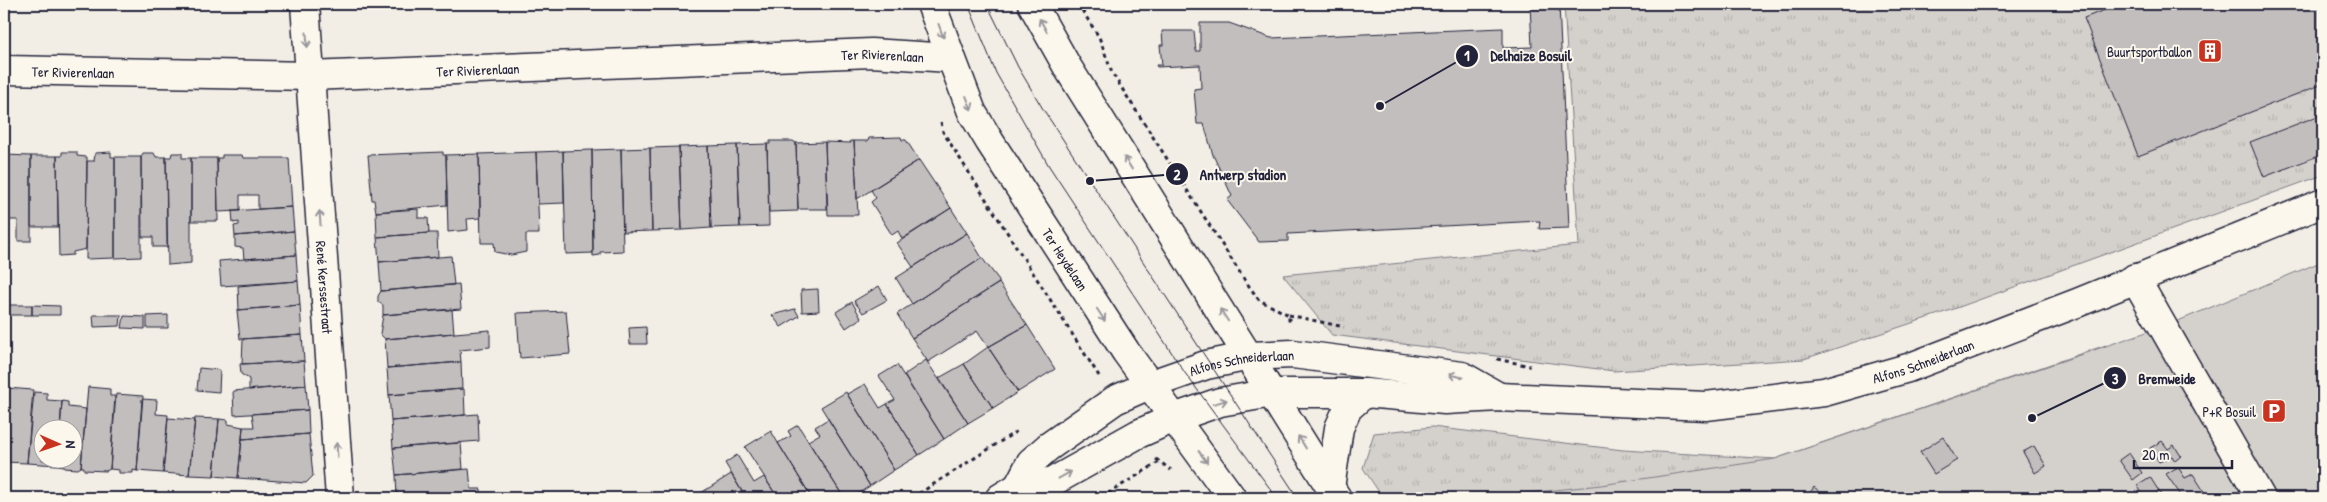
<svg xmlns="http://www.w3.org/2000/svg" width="2327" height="502" font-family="'Patrick Hand',sans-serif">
<defs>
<pattern id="grass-tufts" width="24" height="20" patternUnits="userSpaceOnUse" patternTransform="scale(1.25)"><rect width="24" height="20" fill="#d4d1cc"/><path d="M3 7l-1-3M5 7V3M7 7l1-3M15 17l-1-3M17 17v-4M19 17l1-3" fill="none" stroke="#b6b3b0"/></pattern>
</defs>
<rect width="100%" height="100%" fill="#f2eee5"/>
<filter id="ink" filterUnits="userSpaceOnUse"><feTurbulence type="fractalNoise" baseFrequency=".02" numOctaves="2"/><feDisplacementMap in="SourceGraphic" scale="10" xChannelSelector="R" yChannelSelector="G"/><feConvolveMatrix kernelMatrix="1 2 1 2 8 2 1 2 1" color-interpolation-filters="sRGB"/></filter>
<g filter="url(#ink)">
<path fill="url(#grass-tufts)" stroke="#7b7a84" d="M1564,4H2323V175L1951,310L1804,359L1614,371L1332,335L1283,275L1579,245Z
M2106,345L2214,498H1383L1363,468L1374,433L1432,427L1623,450L1775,459Z"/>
<path fill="#d4d1cc" stroke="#7b7a84" d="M2323,261V498H1505L1510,495L1601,485L1775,459L2173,323Z"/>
<path fill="#c2bebe" stroke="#22223b" d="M1530,4H1559L1569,228L1539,229L1540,221L1288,234V241L1259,242L1227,200L1232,196L1213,155L1204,124H1197L1194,89L1201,88L1200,65L1157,67L1156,65H1162L1160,45H1163L1162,31H1194L1196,51H1200V23H1229L1271,38L1503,28V48L1532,47Z
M2120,4H2323V84L2138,156L2084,18Z
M2323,114V154L2264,177L2250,142Z
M901,137L902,140H906L919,160L857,199L854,141H868L869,138Z
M770,141H793L796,143L798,211L769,212L767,144H770Z
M850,141H854L858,215H828L825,142L851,143Z
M825,142L827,209H798L796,143Z
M767,144L769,226L740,227L737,145Z
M737,145L740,227L711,228L708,146Z
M708,146L711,228L682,230L679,147Z
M679,147L682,230L652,231L650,148Z
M650,148L652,231L623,232L621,149Z
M621,149L623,251L600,252V255L593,256L592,150Z
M592,150L593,253L566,254L563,151Z
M563,151L564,203L538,204L536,152Z
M62,152H77V156L87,157L86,249L73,252V255L59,256L57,156H62Z
M111,152V157H115V258L86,259L87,161H94L95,153Z
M443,152V155H446L447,205L376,212L374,200H372L368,155Z
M536,152L539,234H526V252L511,255L495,252L494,243H481L479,154Z
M143,153H154L156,157H166L167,247H153V237H142L141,157Z
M172,153H182V158H191V263L168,265L166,157H171Z
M479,154L480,218L467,219L468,230L448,232L446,155Z
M4,155L31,156V241H18V220H5Z
M222,155H242L243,158H289L292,207L258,209V195H240V211L218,212L217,158H222Z
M31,156H57L58,227H31Z
M115,157H141V257L115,258Z
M191,158H217L218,221H191Z
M919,160L951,208L902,239L898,231L892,235L871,202L876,198L871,190Z
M4,177L5,220V236H4Z
M292,207L294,231L235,236L234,226L239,225V222L233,223L232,211Z
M951,208L967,233L913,267L897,243Z
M418,209V218H428L429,233L377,237L376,212Z
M294,231L296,255L244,259L243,248L235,247V236Z
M429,233H437L438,257L379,262L377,237Z
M967,233L982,258L912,304L896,278Z
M296,255L298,281L221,286L219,261Z
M451,256L454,285L381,291L379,262Z
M982,258L999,280V283L912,338L897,314Z
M298,281L300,305L239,310L238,286Z
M999,283L1027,325L988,347L977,331L928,362L912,338Z
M459,284L461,309L383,315V305L378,302V296L381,291Z
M879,286L887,300L863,313L854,301Z
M818,289L819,311L802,312L801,290Z
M852,302L861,318L846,328L836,312Z
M7,305H32V315H7Z
M32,305L60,306V315H32Z
M300,305L302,335L240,339L237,310Z
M452,309L454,333L385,339L380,334L383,315Z
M795,309L799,316L781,327L772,315Z
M566,311L570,354L520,358L517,313Z
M93,315H121L120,326L94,327Z
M168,315V328H147V316Z
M124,316L145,317V329L122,328Z
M1027,325L1055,369L1018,392L988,347Z
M646,327L647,344H630L629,328Z
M490,330V347L460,350L461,362L387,368L385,339Z
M302,335L304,361L242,364L243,339Z
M988,347L1018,392L993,408L964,364Z
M926,360L968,423L944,439L904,375Z
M304,361L306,385L249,390V379L241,374L240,364Z
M461,362L462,389L389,395L387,368Z
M964,364L993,408L968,423L939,378Z
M897,365L944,439L919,455L887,404L895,400L879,376Z
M199,368L220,370L219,392L197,390Z
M865,384L880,408L887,404L919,455L894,470L847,394Z
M306,385L308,410L234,415L233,391Z
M88,387L110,389V396H115L110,469L106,471L84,470V467H81Z
M7,388L33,390L27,463L4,462Z
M462,389H464L465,415L391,421L389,395Z
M34,392L47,393V400L62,401L60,430H42V460H57V465L27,463Z
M846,392L894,470L870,486L821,407Z
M4,393H7L4,427Z
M116,394L143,396L137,471L133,470V473H119V470L110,469Z
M142,399L157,400L156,414L168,415L163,473L137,471Z
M62,401L68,402V407L86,409L81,467L78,469L64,468V466L57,465V460H72V430H60Z
M308,410L309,434L242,439L243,427H254L252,414Z
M478,414L479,441L393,448L391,421Z
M168,418L195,420L189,475L163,473Z
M195,418L219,419L214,476L189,475Z
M219,419L228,420V424L243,427L238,478L214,476Z
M828,419L870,486L851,498H844L808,441L820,434L815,427Z
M798,425L808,441L844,498H812L778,443L791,436L788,431Z
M771,431L778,443L812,498H778L745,447Z
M309,434L313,476L306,483L238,478L242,439Z
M1943,437L1957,460L1934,474L1920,452Z
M2162,441L2168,449L2174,445L2181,456L2175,461L2172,456L2159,462L2150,448Z
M461,443L463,469L396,475L393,448Z
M2034,446L2046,466L2035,473L2023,452Z
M2129,453L2142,473L2133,480L2119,460Z
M737,455L754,483L764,477L778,498H746L725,463Z
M2178,467L2185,478L2193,474L2207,496L2183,498L2166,474Z
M469,469L471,489H481V496L397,498L396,475Z
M731,474L746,498H693Z
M2150,477L2163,498H2145L2137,485Z
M1814,487L1827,498H1810L1808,496Z"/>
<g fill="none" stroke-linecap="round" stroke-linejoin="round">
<defs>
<g id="minor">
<path id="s1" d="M305,4L340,498"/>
<path id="s2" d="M931,4L972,112L990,142L1126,352L1232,498"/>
<path d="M1032,4L1068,68L1337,498"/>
<path id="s3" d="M4,70L310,76L871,53L950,58"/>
<path d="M2135,278L2261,498"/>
<path id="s4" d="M1018,487L1031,462L1048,447L1115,400L1149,385L1206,365L1250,356L1293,354L1462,376L1499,397"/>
<path d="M1330,488L1339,428L1348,408L1365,393"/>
<path id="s5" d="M1000,498L1018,487L1054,481L1138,434L1174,418L1220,402L1272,393H1365L1445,400L1499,397L1706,406L1824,392L1908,368L2077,303L2323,203"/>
</g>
</defs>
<use href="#minor" stroke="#22223b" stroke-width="31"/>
<path stroke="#22223b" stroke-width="3" stroke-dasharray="4 4" stroke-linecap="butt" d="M1078,4L1099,37L1112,73L1244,279L1259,300L1289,315V323
M941,122L943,132L1099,376
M1289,315L1344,327
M1497,359L1530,366
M1156,459L1171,470
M912,498L1017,431
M1101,498L1159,462"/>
<use href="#minor" stroke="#fbf7ec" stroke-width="28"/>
<path stroke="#22223b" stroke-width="1" d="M968,4L996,73L1049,166L1185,373L1277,498
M987,4L1018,67L1043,109L1298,498"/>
</g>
<defs><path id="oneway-shaft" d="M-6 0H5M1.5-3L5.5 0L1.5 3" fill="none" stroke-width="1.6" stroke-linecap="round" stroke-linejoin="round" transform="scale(1.25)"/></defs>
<g stroke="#99979c">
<use href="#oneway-shaft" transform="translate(1043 25) rotate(-119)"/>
<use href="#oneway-shaft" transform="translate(941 31) rotate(70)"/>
<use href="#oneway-shaft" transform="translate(307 40) rotate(86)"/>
<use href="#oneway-shaft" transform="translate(969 103) rotate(68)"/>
<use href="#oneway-shaft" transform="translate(1128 163) rotate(-122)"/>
<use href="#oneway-shaft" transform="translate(320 218) rotate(-94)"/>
<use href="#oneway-shaft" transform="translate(1101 315) rotate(57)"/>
<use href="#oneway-shaft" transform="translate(1224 315) rotate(-123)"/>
<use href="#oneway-shaft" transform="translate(1456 376) rotate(-169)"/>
<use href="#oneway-shaft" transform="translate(1220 402) rotate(-15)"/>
<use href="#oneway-shaft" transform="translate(1302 442) rotate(-122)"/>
<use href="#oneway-shaft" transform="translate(337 450) rotate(-94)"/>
<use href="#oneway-shaft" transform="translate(1203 457) rotate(54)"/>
<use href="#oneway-shaft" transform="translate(1065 475) rotate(-29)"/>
</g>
</g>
<defs>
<symbol id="building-square" viewBox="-11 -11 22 22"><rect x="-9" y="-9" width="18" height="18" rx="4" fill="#c8321e" stroke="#fbf7ec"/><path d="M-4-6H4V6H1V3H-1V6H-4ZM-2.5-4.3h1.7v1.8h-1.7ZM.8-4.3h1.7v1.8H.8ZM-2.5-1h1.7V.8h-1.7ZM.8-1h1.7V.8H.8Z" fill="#fff"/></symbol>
<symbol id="parking-square" viewBox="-11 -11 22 22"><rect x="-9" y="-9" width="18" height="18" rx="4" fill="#c8321e" stroke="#fbf7ec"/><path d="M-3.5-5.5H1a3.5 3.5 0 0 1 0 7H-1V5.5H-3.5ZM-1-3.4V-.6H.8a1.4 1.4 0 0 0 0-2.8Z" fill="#fff"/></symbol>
</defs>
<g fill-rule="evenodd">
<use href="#building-square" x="2196" y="37" width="28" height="28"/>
<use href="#parking-square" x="2260" y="397" width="28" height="28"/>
</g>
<g text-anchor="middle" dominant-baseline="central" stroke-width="4" stroke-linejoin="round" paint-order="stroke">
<g font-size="14" fill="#22223b" stroke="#fbf7ec" text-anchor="end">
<text x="2192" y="51">Buurtsportballon</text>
<text x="2256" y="411">P+R Bosuil</text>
</g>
<g font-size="14" fill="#22223b" stroke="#fbf7ec">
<text stroke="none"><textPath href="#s3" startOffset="879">Ter Rivierenlaan</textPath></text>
<text stroke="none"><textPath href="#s3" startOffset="474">Ter Rivierenlaan</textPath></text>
<text stroke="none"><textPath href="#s3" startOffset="69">Ter Rivierenlaan</textPath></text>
<text stroke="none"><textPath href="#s2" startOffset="290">Ter Heydelaan</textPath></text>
<text stroke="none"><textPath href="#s1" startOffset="284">René Kerssestraat</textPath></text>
<text stroke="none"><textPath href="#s5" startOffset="952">Alfons Schneiderlaan</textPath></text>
<text stroke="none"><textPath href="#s4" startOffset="266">Alfons Schneiderlaan</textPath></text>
</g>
</g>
<path fill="none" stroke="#22223b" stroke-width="2" d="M1380 106L1467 56M1090 181L1177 174M2032 418L2115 378"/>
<g fill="#22223b" stroke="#fbf7ec" stroke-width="2">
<circle cx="1380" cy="106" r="5"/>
<circle cx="1090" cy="181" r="5"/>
<circle cx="2032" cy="418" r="5"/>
<circle cx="1467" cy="56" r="12"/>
<circle cx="1177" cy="174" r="12"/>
<circle cx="2115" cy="378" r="12"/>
</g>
<g font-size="15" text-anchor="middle" font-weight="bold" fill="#fff">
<text x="1467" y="61">1</text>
<text x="1177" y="180">2</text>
<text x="2115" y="384">3</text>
</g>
<g font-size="15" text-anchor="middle" font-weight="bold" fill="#22223b" stroke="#fbf7ec" stroke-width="4" stroke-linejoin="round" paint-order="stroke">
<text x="1531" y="61">Delhaize Bosuil</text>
<text x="1243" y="180">Antwerp stadion</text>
<text x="2167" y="384">Bremweide</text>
</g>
<rect width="2327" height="502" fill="none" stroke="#fbf7ec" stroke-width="20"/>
<rect x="10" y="10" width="2307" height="482" fill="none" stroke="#22223b" stroke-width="2" filter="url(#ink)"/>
<g transform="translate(58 444) rotate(92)"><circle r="24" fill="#fbf7ec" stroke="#a4a2a5"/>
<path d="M0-4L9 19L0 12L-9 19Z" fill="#c8321e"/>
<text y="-8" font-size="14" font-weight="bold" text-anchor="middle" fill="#22223b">N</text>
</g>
<path d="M2134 460v8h98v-8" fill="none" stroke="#22223b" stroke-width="2.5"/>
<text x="2142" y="460" font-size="15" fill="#22223b" stroke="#fbf7ec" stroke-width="4" paint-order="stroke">20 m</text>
</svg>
